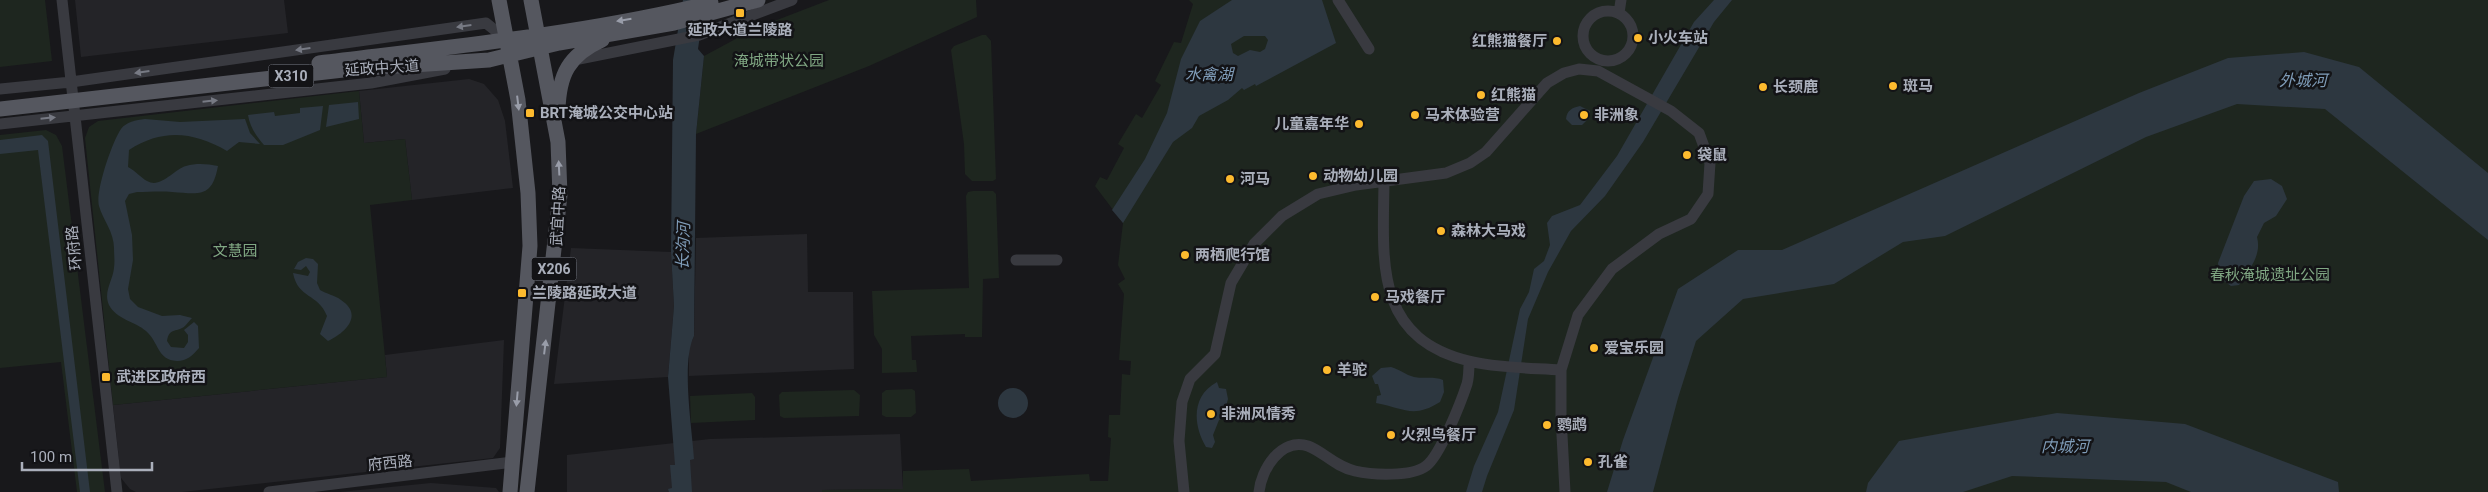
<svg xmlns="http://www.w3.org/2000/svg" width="2488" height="492" font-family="Roboto,'Noto Sans SC',sans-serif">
<rect width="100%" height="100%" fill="#18181b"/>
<path fill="#242428" d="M75,0H284L288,33L81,57Z
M469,79L484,84L498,100L505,121L513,188L412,200L405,139L364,143L359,91Z
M807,234L808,292H853L854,369L689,376V347L694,336L696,238Z
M571,248L671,252L674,306L668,377L554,384Z
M504,340L500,448L493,458L182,492H136L130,489L121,478L113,405L387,377L385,355Z
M900,434L903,489L822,490V492H567V455L710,439Z
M431,483L496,488L499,492H340Z"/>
<path fill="#1e261f" d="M0,0H45L52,61L0,67Z
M829,0H976L977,17L869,66L696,134L704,56L756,28Z
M1189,0H2488V492H822V490L903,489V471L969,469L971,481L1089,474L1090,481H1108L1111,438L1108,437L1109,415H1120L1122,374L1130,375L1131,361L1119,360L1124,294L1118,284L1125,279L1118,265L1123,223L1095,186L1100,177L1107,180L1124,148L1118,144L1136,114L1142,118L1161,85L1155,81L1174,42L1181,43L1193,4Z
M982,35H986L991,41L996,179L993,181H972L965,174L964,144L951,50L954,46Z
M359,91L364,143L405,139L412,200L370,205L387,377L113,405L85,138L89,127L98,121Z
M46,130L56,135L62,146L105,492H77L61,362L0,368V135Z
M973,191H993L996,194L999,278L983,279L982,337H965V334L911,336L912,360H916L917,372L882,373V349L874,335L872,291L969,288L966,196L968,192Z
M912,389L915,391L916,413L911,417H886L882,415V393L886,390Z
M854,390L860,395L859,416L784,418L780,416L779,395L782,392Z
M752,393L755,397V420L691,423L690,396Z"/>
<path fill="#2d3740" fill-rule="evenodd" d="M683,0H705L698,49L704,56L696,134L694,336C681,362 692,428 694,459L690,460L692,492H669L668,489L672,488L670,465H675L668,377L674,306L671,252L673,60Z
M1232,0H1322L1336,43L1256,86L1255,84L1244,90L1242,88L1228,100L1199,116L1192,128L1173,142L1123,223L1112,210L1145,159L1167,113L1181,59L1200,21ZM1244,36H1265L1268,40L1265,49L1260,52L1250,50L1238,56L1233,53L1231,44Z
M1714,0H1732L1714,22L1643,142L1605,196L1571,231L1548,272L1528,319L1514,410L1487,476L1482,492H1466L1474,466L1498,412L1520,309L1529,292L1534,269L1544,261L1550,245L1547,223L1552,216L1580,205L1617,156L1694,22Z
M2304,52L2359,67L2488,173V240L2325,109L2237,104L2146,137L1945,236L1903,242L1834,284L1743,299L1696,341L1678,398L1653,492H1607L1623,440L1678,289L1738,250H1782L2139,93L2228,58Z
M358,102L359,119L326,127L329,105Z
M323,106L320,130L283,145H264C256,136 250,127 248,115L274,112L275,116L300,113V108Z
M1580,106L1590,111L1589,118L1582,125H1572L1566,119C1567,110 1572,108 1580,106Z
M145,119L180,122L245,119L250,133L260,144L239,142L227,151C194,132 163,128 129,150L128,167C136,171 141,178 147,181C161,189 174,169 186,166C197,163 207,164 218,166C212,198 200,194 172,192C161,191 148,192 137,192L129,194L125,201L132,235L133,260L128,289L130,299L138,307L162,316L180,315L192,318C189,321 185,327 182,328C174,332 169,329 167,341L171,347L184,348L188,342V335L184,330L194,322L198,326L199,348C193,355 187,361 177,361C157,360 159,342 146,331C136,322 116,319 109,305C103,292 113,280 114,268C115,261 114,255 114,248C114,232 103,220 99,206C95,192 112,142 121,129C126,122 136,120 145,119Z
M42,135L48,141L90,492H80L38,150L0,154V140Z
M2271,179L2282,186L2287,199L2276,216L2264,223L2257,237C2262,256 2249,269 2239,285L2231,286L2220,278L2218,263L2244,196L2254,181Z
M306,258L313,259L318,264L317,283L320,290C326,294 335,295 341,300C364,315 345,333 328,341L320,334L327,316C318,293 298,299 293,273L308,276L310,272L306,266L301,270L294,269L298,262Z
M1391,367C1399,369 1406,375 1414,377C1424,379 1434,376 1443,380L1444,392L1440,402C1413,419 1404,408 1376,403L1377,396L1381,395L1378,384H1375L1372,376L1381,368Z
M1217,382L1219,388L1226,389L1228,399L1223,418L1219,420L1213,435L1215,442L1212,448L1206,447C1193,425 1191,396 1217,382Z
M998 403a15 15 0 1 1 30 0a15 15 0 1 1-30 0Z
M2057,413L2185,424L2338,482L2339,492H2191L2166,482L2012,476L1963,492H1866L1868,483L1899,441Z"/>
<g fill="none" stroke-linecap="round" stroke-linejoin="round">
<path stroke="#393a40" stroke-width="11" d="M62,0L117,492
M1338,0L1369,49
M1583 36a25 25 0 1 1 50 0a25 25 0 1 1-50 0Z
M1619,13L1621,0
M574,60L699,35L792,0
M0,89L71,82L486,23L507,40
M0,124L371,83L445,69
M1384,182C1383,262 1374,338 1469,361C1495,368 1534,368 1561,370
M1016,260H1057
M269,492L513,462
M1184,492L1179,441L1182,402L1190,379L1215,354L1231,283L1254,244L1282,216L1318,194L1356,185L1446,173L1470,163L1486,152L1547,83L1564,73L1579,69L1598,71L1671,111L1699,133L1710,163L1708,194L1691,219L1659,234L1612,269L1578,315L1561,370V416L1565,492
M1259,492C1261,470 1281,437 1308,446C1324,452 1334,466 1355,471C1372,475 1412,477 1426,466C1440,456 1461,402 1467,384C1469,377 1469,369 1469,361"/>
<path stroke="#55575f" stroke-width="15" d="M499,0L518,100L528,193L530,246L510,492
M319,63C450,47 583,34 711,3
M0,109L352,69L489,60L559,43L674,23L758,0
M558,110C559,74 569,55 602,40
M527,492L560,195L558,142L531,0"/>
</g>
<defs><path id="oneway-solid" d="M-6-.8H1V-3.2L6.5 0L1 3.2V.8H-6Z" transform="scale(1.25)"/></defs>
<g fill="#999da9">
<use href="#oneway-solid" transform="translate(624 20) rotate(171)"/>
<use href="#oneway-solid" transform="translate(518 103) rotate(83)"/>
<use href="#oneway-solid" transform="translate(559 168) rotate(-93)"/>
<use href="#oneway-solid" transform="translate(545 347) rotate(-83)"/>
<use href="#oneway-solid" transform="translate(517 399) rotate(95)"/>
</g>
<g fill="#777a84">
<use href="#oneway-solid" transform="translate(464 26) rotate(172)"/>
<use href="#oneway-solid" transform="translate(303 49) rotate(172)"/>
<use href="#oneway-solid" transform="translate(142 72) rotate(172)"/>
<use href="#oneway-solid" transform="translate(210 101) rotate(-6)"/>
<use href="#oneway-solid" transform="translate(48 118) rotate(-6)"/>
</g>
<g fill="#fdba2e" stroke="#131316" stroke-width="2">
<rect x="735" y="8" width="10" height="10" rx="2.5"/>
<circle cx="1638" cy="38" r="5"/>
<circle cx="1557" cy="41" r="5"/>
<circle cx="1893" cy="86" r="5"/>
<circle cx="1763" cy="87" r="5"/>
<circle cx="1481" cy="95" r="5"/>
<rect x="525" y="108" width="10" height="10" rx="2.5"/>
<circle cx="1415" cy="115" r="5"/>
<circle cx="1584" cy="115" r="5"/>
<circle cx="1359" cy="124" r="5"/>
<circle cx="1687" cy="155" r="5"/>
<circle cx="1313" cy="176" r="5"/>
<circle cx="1230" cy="179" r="5"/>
<circle cx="1441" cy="231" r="5"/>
<circle cx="1185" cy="255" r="5"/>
<rect x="517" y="288" width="10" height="10" rx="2.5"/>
<circle cx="1375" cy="297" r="5"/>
<circle cx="1594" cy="348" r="5"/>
<circle cx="1327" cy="370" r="5"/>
<rect x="101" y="372" width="10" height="10" rx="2.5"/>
<circle cx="1211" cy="414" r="5"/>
<circle cx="1547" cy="425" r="5"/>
<circle cx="1391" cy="435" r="5"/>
<circle cx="1588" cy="462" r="5"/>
</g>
<g text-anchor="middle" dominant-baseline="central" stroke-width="5" stroke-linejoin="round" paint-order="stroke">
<g fill="#131316" stroke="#7d808a" stroke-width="1">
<rect x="268.5" y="64.5" width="45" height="23" rx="4"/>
<rect x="531.5" y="257.5" width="45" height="23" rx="4"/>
</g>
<g font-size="14" font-weight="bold" fill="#aaafbb">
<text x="291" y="76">X310</text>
<text x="554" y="269">X206</text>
</g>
<g font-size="15" font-weight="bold" fill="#aaafbb" stroke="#131316" text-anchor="start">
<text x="740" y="30" text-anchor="middle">延政大道兰陵路</text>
<text x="1648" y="38">小火车站</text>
<text x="1547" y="41" text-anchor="end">红熊猫餐厅</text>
<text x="1903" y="86">斑马</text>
<text x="1773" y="87">长颈鹿</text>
<text x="1491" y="95">红熊猫</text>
<text x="540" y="113">BRT淹城公交中心站</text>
<text x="1425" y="115">马术体验营</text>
<text x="1594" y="115">非洲象</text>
<text x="1349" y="124" text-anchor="end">儿童嘉年华</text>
<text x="1697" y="155">袋鼠</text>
<text x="1323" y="176">动物幼儿园</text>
<text x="1240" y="179">河马</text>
<text x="1451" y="231">森林大马戏</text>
<text x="1195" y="255">两栖爬行馆</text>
<text x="532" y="293">兰陵路延政大道</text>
<text x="1385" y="297">马戏餐厅</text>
<text x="1604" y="348">爱宝乐园</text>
<text x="1337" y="370">羊驼</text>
<text x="116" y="377">武进区政府西</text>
<text x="1221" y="414">非洲风情秀</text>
<text x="1557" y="425">鹦鹉</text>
<text x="1401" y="435">火烈鸟餐厅</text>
<text x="1598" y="462">孔雀</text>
</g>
<g font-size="15" fill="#80a783" stroke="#131316">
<text x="779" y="61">淹城带状公园</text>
<text x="235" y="251">文慧园</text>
<text x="2270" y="275">春秋淹城遗址公园</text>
</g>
<g font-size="15" fill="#aaafbb" stroke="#131316">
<text transform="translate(382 68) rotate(-4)">延政中大道</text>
<text transform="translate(558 216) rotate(-87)">武宜中路</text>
<text transform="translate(74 248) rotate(-96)">环府路</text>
<text transform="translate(390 463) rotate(-6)">府西路</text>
</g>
<g font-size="16" font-style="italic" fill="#7f9cb8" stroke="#131316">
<text x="1209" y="74">水禽湖</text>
<text x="2303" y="80">外城河</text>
<text transform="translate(683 246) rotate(-88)">长沟河</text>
<text x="2065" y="446">内城河</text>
</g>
</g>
<path d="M22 462v8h130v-8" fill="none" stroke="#aaafbb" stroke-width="2.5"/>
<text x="30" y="462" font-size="15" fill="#aaafbb" stroke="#131316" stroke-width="4" paint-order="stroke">100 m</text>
</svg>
